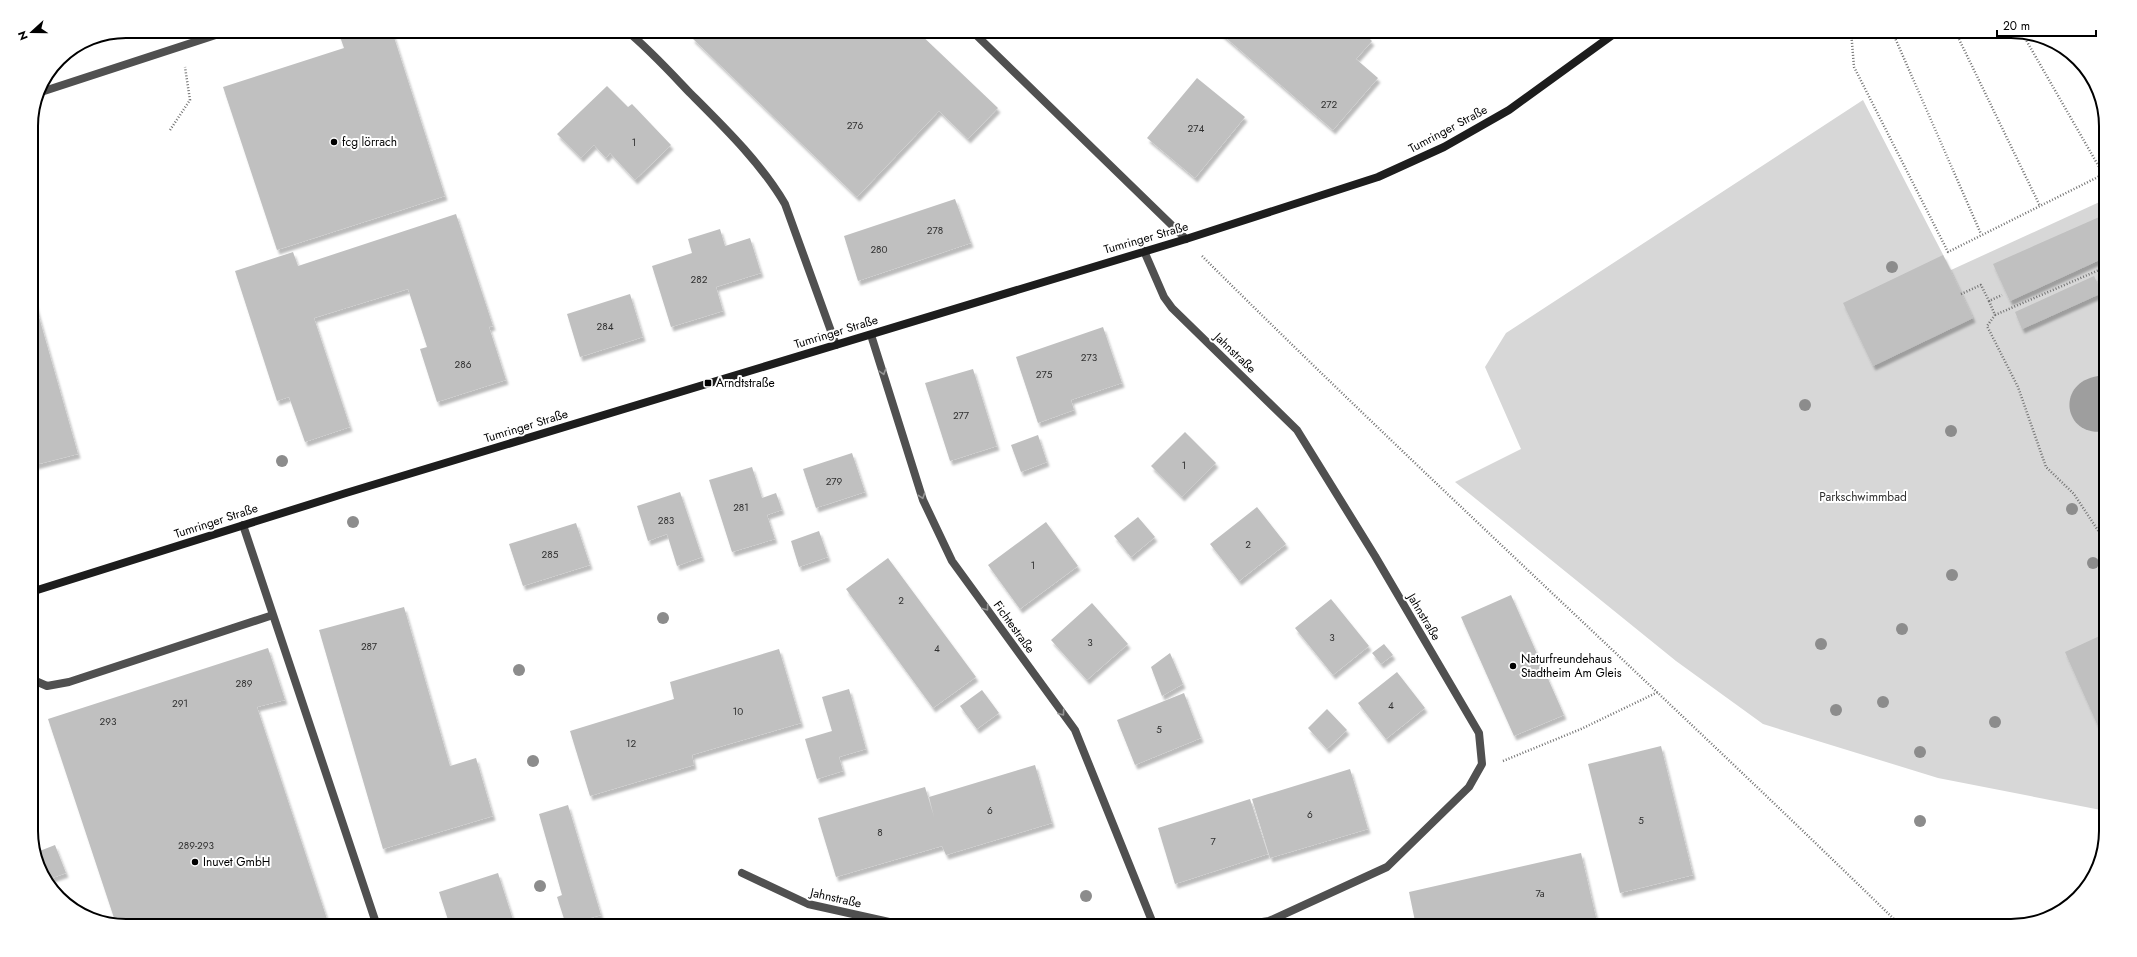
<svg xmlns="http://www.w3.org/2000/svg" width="2137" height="957" font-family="Jost,sans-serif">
<defs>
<filter id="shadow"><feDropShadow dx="2.5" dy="4.5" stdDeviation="1" flood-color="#0004"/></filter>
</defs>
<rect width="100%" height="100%" fill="#fff"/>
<path fill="#d7d7d7" d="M1863,100L1951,270L2106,199V811L1938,778L1763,724L1676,661L1455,482L1521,449L1485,367L1506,333Z"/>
<path fill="#9e9e9e" d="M2098,376L2106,378V431C2064,439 2054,383 2098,376Z"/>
<path fill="#c0c0c0" filter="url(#shadow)" d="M338,31H392L445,196L277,250L223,87L344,48Z
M699,31H917L998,108L968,139L939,111L857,197L692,38Z
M1218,31H1361L1372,41L1356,59L1378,78L1333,130Z
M1197,78L1245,117L1195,178L1147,138Z
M607,86L628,107L632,104L671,145L635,180L610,153L606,158L594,145L581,158L557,134Z
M955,199L971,243L858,281L844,236Z
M456,214L493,326L489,327L506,380L437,402L420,349L427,347L408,289L314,318L350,427L305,442L289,397L277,401L235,271L293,252L298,266Z
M2106,214V257L2010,301L1993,264Z
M720,229L725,246L750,238L761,273L716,287L723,311L671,327L652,266L692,253L688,239Z
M1943,255L1973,318L1873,366L1843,303Z
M2094,276L2102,293L2022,329L2015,312Z
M31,289L78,454L31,466Z
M630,294L643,337L580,357L567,314Z
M1103,327L1122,383L1071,400L1074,410L1038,423L1016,357Z
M973,369L997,446L950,461L925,383Z
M1185,432L1216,463L1182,497L1151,466Z
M1038,435L1047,462L1021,472L1011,445Z
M852,453L865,492L816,508L803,469Z
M752,467L762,498L776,493L782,510L767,515L775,539L732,552L709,480Z
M680,492L702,557L677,566L667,534L648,541L637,506Z
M1257,507L1286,544L1239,581L1210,544Z
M1138,517L1155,537L1131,557L1114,536Z
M1046,522L1078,566L1020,609L988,565Z
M576,523L590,565L523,586L509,544Z
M819,531L828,557L799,567L791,541Z
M888,558L976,677L933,708L846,589Z
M1511,595L1564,715L1514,736L1461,617Z
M1331,599L1369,646L1333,675L1295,628Z
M1092,603L1128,644L1087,680L1051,640Z
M404,607L450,766L476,758L493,816L383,849L319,630Z
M2106,633V744L2065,652Z
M1384,644L1393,655L1381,664L1372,653Z
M268,648L285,700L257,707L327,919L305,926H126L116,924L48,719Z
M779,649L801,723L692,755L694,765L590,796L570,731L674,699L670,682Z
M1170,653L1183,684L1162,696L1151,667Z
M1397,672L1425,708L1386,739L1358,703Z
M849,689L866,749L839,757L843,771L817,779L805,739L832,731L822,697Z
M982,690L999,713L977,729L960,706Z
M1184,693L1201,738L1135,765L1117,720Z
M1327,709L1347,730L1327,749L1308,728Z
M1661,746L1693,875L1620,893L1588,764Z
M1035,765L1052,823L946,855L942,846L836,877L818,818L925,787L934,817L929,797Z
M1350,769L1368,829L1270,858L1252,799Z
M1250,799L1268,854L1175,884L1158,828Z
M568,805L601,915L566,925L557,897L562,895L539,814Z
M55,845L66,873L47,880L37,852Z
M1581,853L1598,926H1416L1409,892Z
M498,873L515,926H450L439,892Z
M669,920L671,926H652Z"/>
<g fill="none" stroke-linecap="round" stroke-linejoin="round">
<path stroke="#727272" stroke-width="2.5" stroke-dasharray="1 2" stroke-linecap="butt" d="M1851,31L1854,67L1948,252L2104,174
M1892,31L1981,234
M1955,31L2040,206
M2022,33L2106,179
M170,130L190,100L185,67
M1202,256C1431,484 1670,700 1901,926
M1961,294L1981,285L1989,301L2002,295
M1989,301L1995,315L1987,326L2018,387L2046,467L2074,494L2101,535L2106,550
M1995,315L2106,267
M1503,761L1581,729L1658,692"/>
<path stroke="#505050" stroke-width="8" d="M243,525L377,926
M31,679L47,686L69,682L273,615"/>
<path stroke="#505050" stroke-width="8" d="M627,31C650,50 670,72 690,93C724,127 761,163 785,204L836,345
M972,31L1186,239
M38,93L228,31
M1144,251L1164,297L1172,308L1297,430L1375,556L1479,733L1482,764L1469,787L1387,867L1269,921L1236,926
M871,335L923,500L952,561L1075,730L1154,926
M742,873L808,904L907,926"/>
<path stroke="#1d1d1d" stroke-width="8" d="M31,592L346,493L1186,239L1378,177L1444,147L1509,110L1618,31"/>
</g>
<g fill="#8c8c8c">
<circle cx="1892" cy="267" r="6"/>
<circle cx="1805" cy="405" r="6"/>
<circle cx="1951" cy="431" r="6"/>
<circle cx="282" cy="461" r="6"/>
<circle cx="2072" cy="509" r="6"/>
<circle cx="353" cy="522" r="6"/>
<circle cx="2093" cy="563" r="6"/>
<circle cx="1952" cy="575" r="6"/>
<circle cx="663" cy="618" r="6"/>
<circle cx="1902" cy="629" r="6"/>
<circle cx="1821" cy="644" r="6"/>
<circle cx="519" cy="670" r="6"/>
<circle cx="1883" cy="702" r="6"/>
<circle cx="1836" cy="710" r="6"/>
<circle cx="1995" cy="722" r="6"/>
<circle cx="1920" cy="752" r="6"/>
<circle cx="533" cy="761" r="6"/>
<circle cx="1920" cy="821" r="6"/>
<circle cx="540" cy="886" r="6"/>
<circle cx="1086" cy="896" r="6"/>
</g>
<defs><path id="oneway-chevron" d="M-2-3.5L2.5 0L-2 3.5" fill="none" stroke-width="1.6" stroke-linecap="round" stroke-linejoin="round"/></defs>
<g stroke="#969696">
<use href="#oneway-chevron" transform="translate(883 372) rotate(73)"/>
<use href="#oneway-chevron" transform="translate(922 496) rotate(71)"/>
<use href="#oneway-chevron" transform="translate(986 608) rotate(54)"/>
<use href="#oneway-chevron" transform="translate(1062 713) rotate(54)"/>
</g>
<g fill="#000" stroke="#fff" stroke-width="1.5">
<circle cx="334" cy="142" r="4"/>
<rect x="704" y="379" width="8" height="8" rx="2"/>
<circle cx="1513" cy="666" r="4"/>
<circle cx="195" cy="862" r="4"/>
</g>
<g text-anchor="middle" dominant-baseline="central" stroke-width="4" stroke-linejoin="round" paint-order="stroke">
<g font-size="10" fill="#303030">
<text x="1329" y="104">272</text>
<text x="855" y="125">276</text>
<text x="1196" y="128">274</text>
<text x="634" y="142">1</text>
<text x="935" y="230">278</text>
<text x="879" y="249">280</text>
<text x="699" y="279">282</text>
<text x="605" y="326">284</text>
<text x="1089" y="357">273</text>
<text x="463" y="364">286</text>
<text x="1044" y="374">275</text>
<text x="961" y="415">277</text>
<text x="1184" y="465">1</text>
<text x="834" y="481">279</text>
<text x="741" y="507">281</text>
<text x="666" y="520">283</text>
<text x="1248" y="544">2</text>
<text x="550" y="554">285</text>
<text x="1033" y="565">1</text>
<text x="901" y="600">2</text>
<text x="1332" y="637">3</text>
<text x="1090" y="642">3</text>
<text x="369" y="646">287</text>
<text x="937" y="648">4</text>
<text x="244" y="683">289</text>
<text x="180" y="703">291</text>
<text x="1391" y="705">4</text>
<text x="738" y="711">10</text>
<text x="108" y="721">293</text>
<text x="1159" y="729">5</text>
<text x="631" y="743">12</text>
<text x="990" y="810">6</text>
<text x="1310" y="814">6</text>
<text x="1641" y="820">5</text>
<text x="880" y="832">8</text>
<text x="1213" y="841">7</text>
<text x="196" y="845">289-293</text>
<text x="1540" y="893">7a</text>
</g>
<g font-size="12" fill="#000" stroke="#fff">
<text transform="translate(1448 129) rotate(-28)">Tumringer Straße</text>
<text transform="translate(1146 238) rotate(-16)">Tumringer Straße</text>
<text transform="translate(836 332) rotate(-17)">Tumringer Straße</text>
<text transform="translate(1235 353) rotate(44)">Jahnstraße</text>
<text transform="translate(526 426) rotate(-17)">Tumringer Straße</text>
<text transform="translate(216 521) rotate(-18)">Tumringer Straße</text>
<text transform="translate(1424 617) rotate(59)">Jahnstraße</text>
<text transform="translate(1014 627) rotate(54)">Fichtestraße</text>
<text transform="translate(836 898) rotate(13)">Jahnstraße</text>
</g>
<g font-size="12" fill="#000" stroke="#fff" text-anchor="start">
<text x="342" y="142">fcg lörrach</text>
<text x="716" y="383">Arndtstraße</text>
<text x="1521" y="659">Naturfreundehaus<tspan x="1521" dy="14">Stadtheim Am Gleis</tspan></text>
<text x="203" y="862">Inuvet GmbH</text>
</g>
<g font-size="12" fill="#2e2e2e" stroke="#fff">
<text x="1863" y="497">Parkschwimmbad</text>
</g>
</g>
<path d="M0 0H2137V957H0ZM126 38H2011A88 88 0 0 1 2099 126V831A88 88 0 0 1 2011 919H126A88 88 0 0 1 38 831V126A88 88 0 0 1 126 38Z" fill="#fff" fill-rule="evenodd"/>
<path fill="none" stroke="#000" stroke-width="2" d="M126 38H2011A88 88 0 0 1 2099 126V831A88 88 0 0 1 2011 919H126A88 88 0 0 1 38 831V126A88 88 0 0 1 126 38Z"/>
<g transform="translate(32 32) rotate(249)" stroke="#ffffff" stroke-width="3" paint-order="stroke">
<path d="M0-3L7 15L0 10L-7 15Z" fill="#000000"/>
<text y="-6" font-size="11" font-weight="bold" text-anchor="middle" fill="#000000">N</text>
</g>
<path d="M1997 30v6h99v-6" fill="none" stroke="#000000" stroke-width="2"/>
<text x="2003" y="30" font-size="12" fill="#000000" stroke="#ffffff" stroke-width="3" paint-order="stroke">20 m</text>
</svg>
